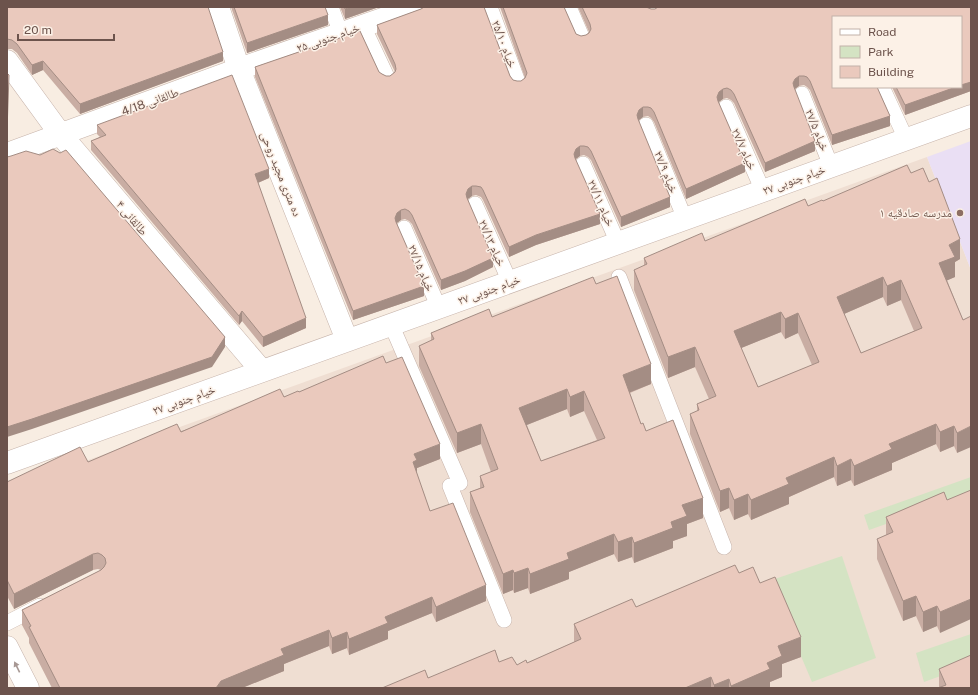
<svg xmlns="http://www.w3.org/2000/svg" width="978" height="695" font-family="'Public Sans','Noto Naskh Arabic',sans-serif">
<rect width="100%" height="100%" fill="#f8ede2"/>
<path fill="#efded2" d="M927,157L971,270V688H211L80,463Z"/>
<path fill="#eadff4" d="M971,141V270L927,157Z"/>
<path fill="#d4e3c3" d="M971,477V494L869,530L864,515Z
M842,556L876,658L812,682L769,581Z
M971,634V665L924,682L916,653Z"/>
<g fill="none" stroke-linecap="round" stroke-linejoin="round">
<defs>
<path id="service" d="M331,7L341,34
M490,7L518,82
M569,7L582,37
M363,26L387,77
M882,87L906,139
M802,94L831,166
M726,107L763,191
M646,125L685,219
M583,164L618,243
M475,204L510,282
M404,228L439,308
M619,277L724,547
M391,324L460,483
M450,486L504,620
M7,623L40,606"/>
<path id="minor" d="M218,7L239,69L347,340
M7,61L61,135L262,371
M7,154L239,69L417,7
M7,463L971,116
M7,647L28,688"/>
</defs>
<use href="#service" stroke="#c7b4ab" stroke-width="16"/>
<use href="#minor" stroke="#c7b4ab" stroke-width="23"/>
<use href="#service" stroke="#fff" stroke-width="15"/>
<use href="#minor" stroke="#fff" stroke-width="22"/>
</g>
<path fill="#c9ada3" fill-rule="evenodd" d="M7,7L223,61L80,114L43,70L32,75L17,53L12,49H7Z
M231,7H325L328,25L247,53Z
M340,7H379L345,19Z
M424,7H484L510,76L513,80L517,81H521L525,78L500,7H564L576,34L581,36L586,35L589,32L578,7H646L651,9H655L658,7H971V91L905,115L892,87H961V17H833V87H877L890,116V126L832,145L810,90L807,87L804,85L799,86L794,89L815,141V151L765,172L734,103L731,100L727,98L723,99L718,102L745,163V172L686,199L654,122L651,118L648,116L643,117L638,121L670,197V207L621,227L591,160L588,157L584,155L580,156L575,159L600,214V224L536,245L509,257L483,200L481,197L476,195L472,196L467,199L493,258V267L465,281L441,290L412,224L409,221L405,219L401,220L396,223L424,286V296L353,320L255,77V67L360,31L379,72L382,74L386,76H390L395,72L377,34V25L421,9Z
M97,125L269,178L258,183L306,328L263,347L242,321L239,325L91,150V141L100,137L97,134Z
M911,173L960,259L955,262V277L947,280L963,320L957,453L954,446L940,452L936,444L892,463V470L854,486L851,480L837,486L834,477L789,497V504L751,520L748,514L734,520L729,508L720,512L690,434V414L697,411V404L709,399L695,367L668,378L634,290V270L644,266V258L705,241L823,201ZM883,297L887,306L901,300L914,331L861,353L844,314ZM781,332L785,339L798,333L812,365L758,387L741,348Z
M596,284L651,384L630,393L641,424L703,518L687,524V536L673,541V548L634,563L632,557L618,562L614,554L569,572V579L530,594L528,588L514,593L513,590L503,594L470,512V492L480,488V476L491,472L481,444L457,453L419,366V346L431,341V333L492,317ZM567,409L570,417L584,411L597,440L541,461L527,425Z
M386,363L440,459L417,468V474L430,511L486,601L436,622L432,613L388,631V639L349,655L347,648L332,654L329,646L284,664V671L242,688H52L29,643V638L22,625V610L101,570L98,569L93,570L14,609L7,596V482L88,462Z
M944,492L940,633L937,626L923,632L916,616L903,621L877,559V539L886,535V517Z
M739,573L760,583L801,657L782,664V677L770,682V688H382L499,662L517,665L527,663L574,642V624L636,607Z
M939,669L971,688L939,687Z"/>
<path fill="#a48d84" d="M351,7H379L345,19V9Z
M328,15V25L247,53V43Z
M223,52V61L80,114V104Z
M43,61V70L32,75V65Z
M799,76V86L795,89L793,92V83L795,79Z
M971,82V91L905,115V105L956,87H961V85Z
M723,89V99L719,102L717,106V97L719,92Z
M643,107V117L639,120L637,124V115L639,110Z
M890,116V126L832,145V135Z
M815,141V151L765,172V163Z
M580,146V156L576,159L574,163V154L576,149Z
M745,163V172L686,199V189Z
M269,169V178L255,184V174Z
M472,186V196L468,199L466,203V194L468,189Z
M670,197V207L621,227V217Z
M401,210V220L397,223L395,227V218L397,213Z
M600,214V224L536,245L509,257V247L536,235Z
M960,239V259L955,262V277L939,284V263L949,245Z
M493,258V267L465,281L441,290V280Z
M883,277V297L837,317V297Z
M901,280V300L887,306V286Z
M424,286V296L353,320V311Z
M242,311V321L239,325V316Z
M781,312V332L734,351V331Z
M798,313V333L785,339V319Z
M306,318V328L263,347V337Z
M225,337V347L212,367L32,429L7,437V427Z
M695,347V367L668,378V357Z
M651,364V384L623,395V375Z
M567,389V409L519,428V408Z
M584,391V411L570,417V397Z
M481,424V444L457,453V433Z
M936,424V444L892,463V470L854,486V466L889,444Z
M954,426V446L940,452V432Z
M971,426V447L957,453V433Z
M440,444V459L417,468V476L413,462L414,454Z
M834,457V477L789,497V504L751,520V500L786,478Z
M851,459V480L837,486V466Z
M729,488V508L720,512V491Z
M748,494V514L734,520V500Z
M703,498V518L687,524V536L673,541V548L634,563V543L671,522L682,505Z
M614,534V554L569,572V579L530,594V574L567,553Z
M632,537V557L618,562V542Z
M93,554V570L14,609V594Z
M528,568V588L514,593V573Z
M513,570V590L503,594V574Z
M486,585V601L436,622V607Z
M916,596V616L903,621V601Z
M432,597V613L388,631V639L349,655V639L385,617Z
M971,599V619L940,633V612Z
M937,606V626L923,632V612Z
M329,630V646L284,664V671L242,688H216L221,681L281,649Z
M347,632V648L332,654V638Z
M801,637V657L782,664V677L770,682V688H731V686L767,663L778,646Z
M711,677V688H685Z
M729,679V688H714V685Z"/>
<path fill="#eac9bd" stroke="#a48d84" fill-rule="evenodd" d="M7,7H208L223,52L80,104L43,61L32,65L17,44L12,40L7,39Z
M234,7H325L328,15L247,43Z
M344,7H351L345,9Z
M424,7H484L510,76L513,80L517,81H521L525,78L527,73L503,7H564L576,34L581,36L586,35L589,33L591,29L590,24L582,7H646L651,9H655L658,7H971V82L961,85V17H833V87H877L890,116L832,135L810,81L807,77L804,76H799L795,79L793,83L794,87L815,141L765,163L734,94L731,90L727,88L723,89L719,92L717,97L718,101L745,163L686,189L654,112L651,108L648,107H643L639,110L637,115L638,119L670,197L621,217L591,151L588,147L584,146H580L576,149L574,154L575,158L600,214L536,235L509,247L483,190L481,187L476,186H472L468,189L466,194L467,198L493,258L465,271L441,280L412,215L409,211L405,209L401,210L397,213L395,218L396,222L424,286L353,311L255,67L360,31L379,72L382,74L386,76H390L395,72L396,69L395,64L377,25L421,9Z
M7,73L9,75L7,131Z
M232,75L269,169L255,174L306,318L263,337L242,311L239,316L91,141L106,135L97,125Z
M896,87H956L905,105Z
M53,149L60,153L66,150L225,337L212,357L32,419L7,427V157L11,156L26,151L40,155Z
M907,165L911,173L923,168L929,182L937,178L960,239L949,245L955,257L939,263L963,320L971,316V426L957,433L954,426L940,432L936,424L889,444L892,449L854,466L851,459L837,466L834,457L786,478L789,484L751,500L748,494L734,500L729,488L720,491L690,414L699,410L697,404L716,396L695,347L668,357L634,270L647,264L644,258L702,233L705,241L805,199L808,206L822,200L823,201ZM883,277L887,286L901,280L922,328L861,353L837,297ZM781,312L785,319L798,313L819,362L758,387L734,331Z
M617,276L651,364L623,375L641,424L643,423L646,431L673,420L703,498L682,505L687,516L671,522L673,528L634,543L632,537L618,542L614,534L567,553L569,559L530,574L528,568L514,573L513,570L503,574L470,492L484,487L480,476L498,469L481,424L457,433L419,346L434,339L431,333L489,309L492,317L593,277L596,284ZM567,389L570,397L584,391L605,438L541,461L519,408Z
M383,356L386,363L402,357L440,444L414,454L417,460L413,462L430,511L453,503L486,585L436,607L432,597L385,617L388,623L349,639L347,632L332,638L329,630L281,649L284,655L221,681L216,688H60L29,627L31,626L22,610L101,570L104,567L106,563L105,558L102,555L98,553L93,554L14,594L7,580V482L80,447L88,462L177,424L181,432L280,389L284,397L298,391L299,392Z
M971,490V599L940,612L937,606L923,612L916,596L903,601L877,539L893,532L886,517L944,492L947,500Z
M735,565L739,573L753,567L760,583L775,577L801,637L778,646L782,656L767,663L770,669L731,686L729,679L714,685L711,677L685,688H382L425,670L428,678L495,650L499,662L512,657L517,665L526,660L527,663L581,639L574,624L632,599L636,607Z
M971,655V688H938L946,685L939,669Z"/>
<defs><path id="oneway-solid" d="M-6-.8H1V-3.2L6.5 0L1 3.2V.8H-6Z"/></defs>
<use fill="#a79894" href="#oneway-solid" transform="translate(17 667) rotate(-116)"/>
<circle fill="#8d6e63" stroke="#fcf1e7" stroke-width="1.5" cx="960" cy="213" r="4"/>
<g text-anchor="middle" dominant-baseline="central" stroke-width="3" stroke-linejoin="round" paint-order="stroke">
<g font-size="12" fill="#6c534c" stroke="#fcf1e7">
<text transform="translate(328 38) rotate(-19)">خیام جنوبی ۲۵</text>
<text transform="translate(504 44) rotate(69)">خیام ۲۵/۱۰</text>
<text transform="translate(150 102) rotate(-20)">طالقانی 4/18</text>
<text transform="translate(817 130) rotate(68)">خیام ۲۷/۵</text>
<text transform="translate(744 149) rotate(66)">خیام ۲۷/۷</text>
<text transform="translate(666 172) rotate(68)">خیام ۲۷/۹</text>
<text transform="translate(281 174) rotate(68)">ده متری مجید روحی</text>
<text transform="translate(794 180) rotate(-20)">خیام جنوبی ۲۷</text>
<text transform="translate(601 203) rotate(66)">خیام ۲۷/۱۱</text>
<text transform="translate(132 218) rotate(50)">طالقانی ۴</text>
<text transform="translate(492 243) rotate(66)">خیام ۲۷/۱۳</text>
<text transform="translate(421 268) rotate(67)">خیام ۲۷/۱۵</text>
<text transform="translate(489 290) rotate(-20)">خیام جنوبی ۲۷</text>
<text transform="translate(184 400) rotate(-20)">خیام جنوبی ۲۷</text>
</g>
<g font-size="12" fill="#785e54" stroke="#fcf1e7" text-anchor="end">
<text x="952" y="213">مدرسه صادقیه ۱</text>
</g>
</g>
<rect width="978" height="695" fill="none" stroke="#6c534c" stroke-width="16"/>
<rect x="832" y="16" width="130" height="72" fill="#fcf1e7" stroke="#c2b2a9"/>
<rect x="840" y="29" width="20" height="6" fill="#ffffff" stroke="#c2b2a9"/>
<text x="868" y="36" font-size="12" fill="#6c534c">Road</text>
<rect x="840" y="46" width="20" height="12" fill="#d4e3c3" stroke="#c2b2a9"/>
<text x="868" y="56" font-size="12" fill="#6c534c">Park</text>
<rect x="840" y="66" width="20" height="12" fill="#eac9bd" stroke="#c2b2a9"/>
<text x="868" y="76" font-size="12" fill="#6c534c">Building</text>
<path d="M18 34v6h96v-6" fill="none" stroke="#6c534c" stroke-width="2"/>
<text x="24" y="34" font-size="12" fill="#6c534c" stroke="#fcf1e7" stroke-width="3" paint-order="stroke">20 m</text>
</svg>
